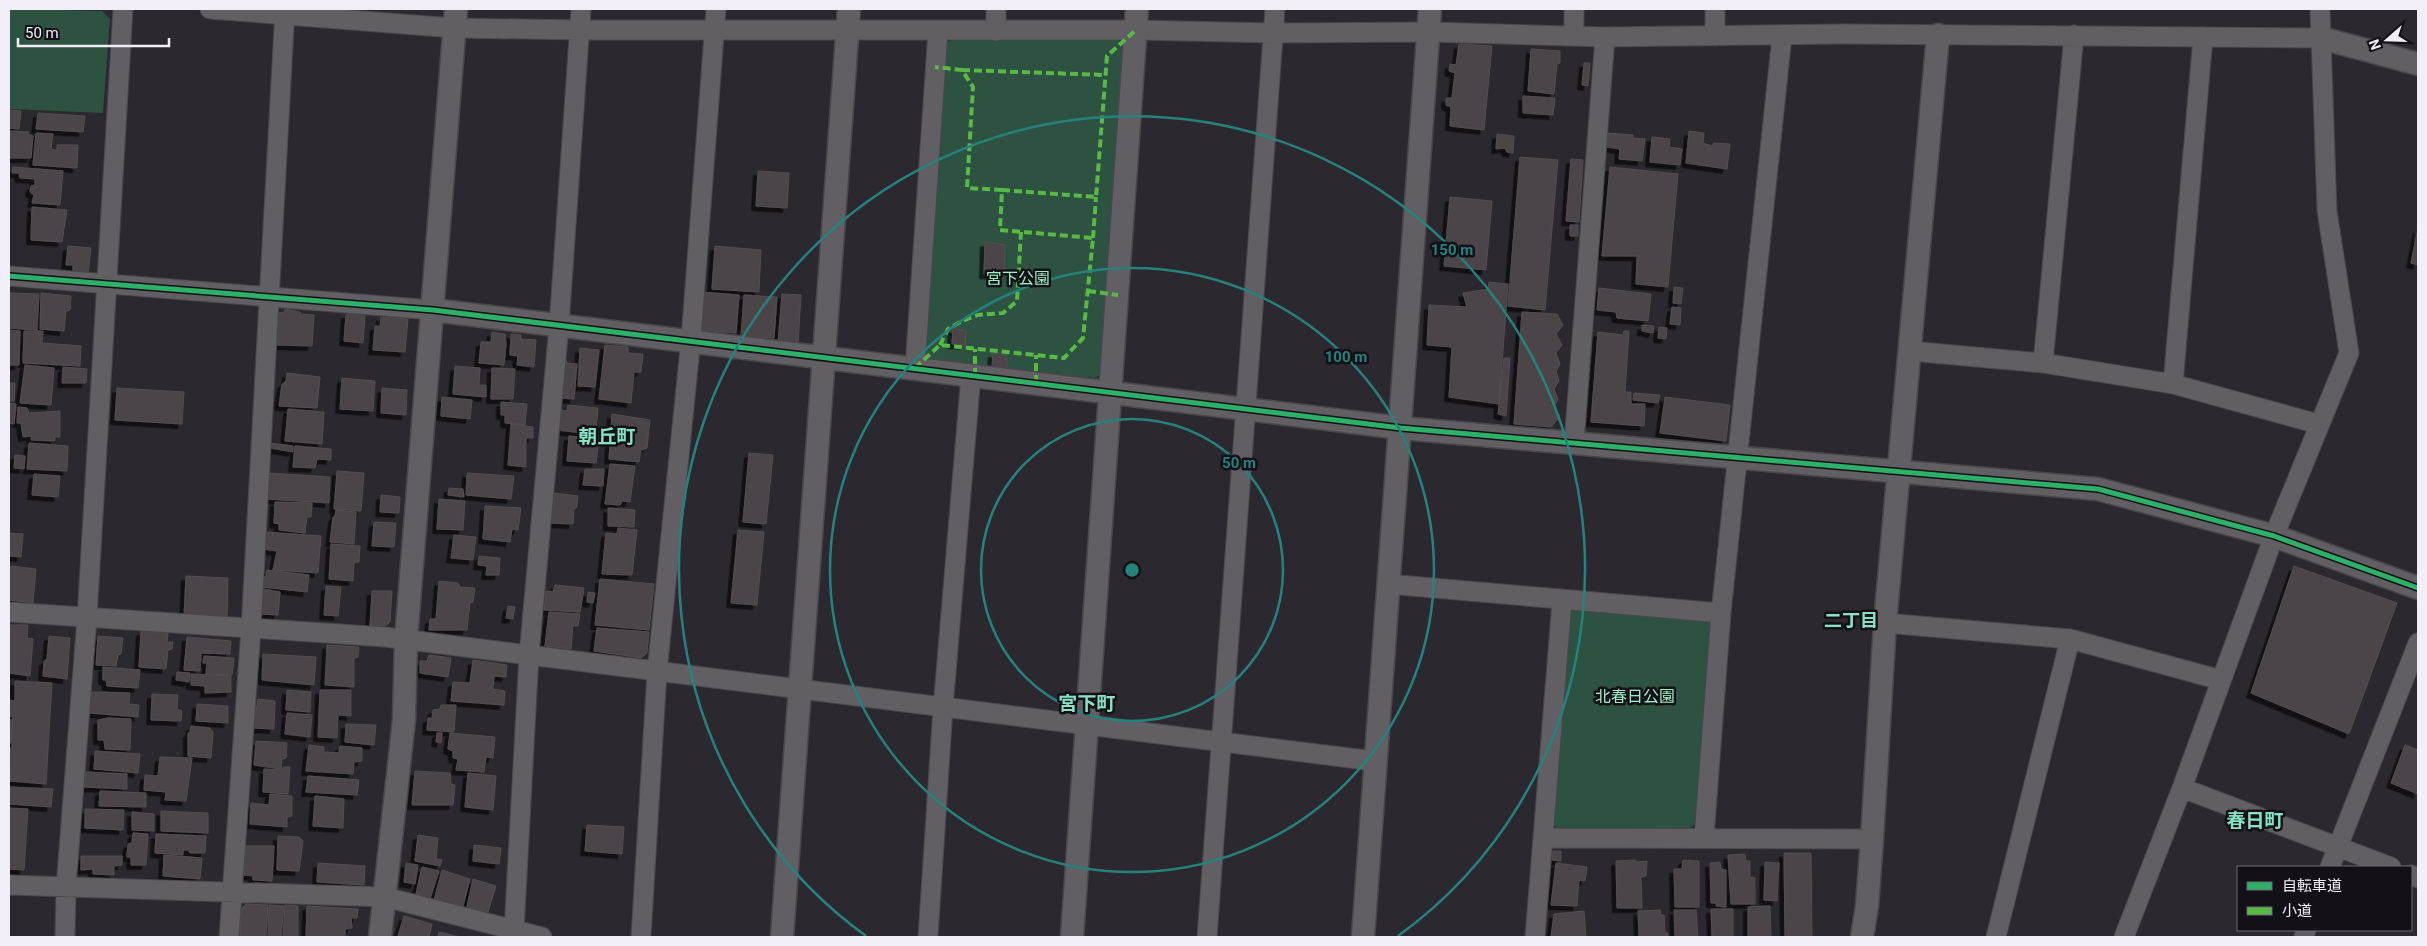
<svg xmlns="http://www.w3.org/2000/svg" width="2427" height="946" font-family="Roboto,'Noto Sans JP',sans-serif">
<defs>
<filter id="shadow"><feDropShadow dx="-4.5" dy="4.5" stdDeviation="0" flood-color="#0009"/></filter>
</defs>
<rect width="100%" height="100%" fill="#2c2830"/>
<path fill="#2e5241" d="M9,9L102,11L110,19L103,113L9,109Z
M953,39L1119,40L1125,49L1101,375L1094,378L927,360L921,350L945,44Z
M1574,609L1711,621L1696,823L1688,830L1557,828L1552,823L1567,617Z"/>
<path fill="#4b4548" stroke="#544d50" filter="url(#shadow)" d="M1459,44L1492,46L1484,130L1450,126L1451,107L1446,105V98H1452L1455,73L1449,71L1450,64L1456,65Z
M1531,49L1560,51V63L1557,64L1554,94L1528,91Z
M1584,63H1590L1588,86L1582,85Z
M1523,96L1555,98L1553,115L1523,113Z
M9,110L21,111L19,129L9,128Z
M38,113L85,116L83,132L36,129Z
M9,131L29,132L28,134L33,136L31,158H9Z
M1689,131L1704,133L1703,143L1712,146L1714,143L1730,144L1727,169L1686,163Z
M36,133L53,134L51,149L57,150V145H78L77,168L33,165Z
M1608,133L1633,135V138L1645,139L1642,161L1619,159L1620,149L1607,147Z
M1497,134L1514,136L1513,153L1507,152L1505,148L1496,149Z
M1652,137L1670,139L1669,147L1682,149L1680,165L1650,162Z
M1520,157L1558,160L1545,310L1508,306Z
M1571,159L1583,160L1579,222L1566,221Z
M13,167L63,171L60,205L32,203L34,195L30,192L31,186L35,185V179L20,178L19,173H12Z
M1610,167L1678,174L1668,287L1636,284L1637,256H1602Z
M758,171L789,173L787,208L756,206Z
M1450,197L1492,201L1486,270L1444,266Z
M32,207L67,210L62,242L31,240Z
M1570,225H1578V236H1570Z
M2418,228V265L2411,263Z
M985,242L1005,245L1004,275L984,274Z
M68,246L91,248L88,274L73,272V265H66Z
M715,246L761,250L759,292L712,289Z
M1489,282L1508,284L1499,404L1449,397L1452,347L1427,345L1429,305L1467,307L1463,293L1488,289Z
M1674,287L1683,288L1681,304L1673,303Z
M1599,288L1651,294L1648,321L1617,318L1616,312L1597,310Z
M701,292L739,295L736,333L698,330Z
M9,293L39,294L37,330L9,328Z
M41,293L71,296L70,310L66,311L64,331L40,329Z
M782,294L801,295L798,345L778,343Z
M744,295L777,297L774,338L741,336Z
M1672,307L1681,308L1680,325L1670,324Z
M285,309L300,312L301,314L314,315L312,346L277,345V312L284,313Z
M1522,312L1557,314L1563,325L1556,334L1562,345L1556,353L1560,364L1556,371L1559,381L1554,389L1558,399L1554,408L1560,416L1551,427L1514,424Z
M346,314L365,316L363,343L344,341Z
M381,317L408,319L405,352L373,350L375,326H380Z
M1642,325L1654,326L1653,333L1642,331Z
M1659,327L1667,328L1666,339L1658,338Z
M953,328L966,331L965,345L952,344Z
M9,330L20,331L19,365H9Z
M24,331H43L42,343L81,346L80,366L23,363Z
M1624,331H1629L1625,392H1631V404H1645L1644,426L1591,422L1598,332L1623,335Z
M492,332L505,334L506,344L504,365L479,363L481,342H491Z
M511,334L521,335V339L536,340L534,367L517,365L518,356L510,355Z
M605,345L628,347V353L643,354L641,372H634L631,403L599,399Z
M580,348L599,350L595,387L578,386Z
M993,353L1007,355V369L992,367Z
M1504,358H1510L1506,416L1498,414Z
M561,360H566L567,363L577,364L574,399L558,398Z
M25,365L54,368L51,405L20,403Z
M455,366L480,368L479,385H486V397L453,394Z
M63,367L87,369L86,383H62Z
M492,368L515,369L513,399H491Z
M287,373L320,377L317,408L279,406L282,384L286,381Z
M342,378L375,381L373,411L340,409Z
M9,383H15L14,401H9Z
M117,388L184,392L182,424L115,420Z
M382,388L407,390L406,415L381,413Z
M1634,393L1660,395L1658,403L1633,400Z
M442,397L472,400L470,419L441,416Z
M1665,397L1730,405L1726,441L1660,433Z
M501,402L527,404L525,425L505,423V415H501Z
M9,403L16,404L14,424L9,423Z
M568,405L598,408L596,430L591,434L557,430L558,409L567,411Z
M18,407L27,408L29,413L60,411V437H55V441L31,440L32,436L23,437L21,423H17Z
M288,409L324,412L322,444L285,441Z
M612,414L650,420L647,448L641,450L639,462L609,459Z
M511,424L533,427V438H526V467L508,465Z
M569,436L599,439L596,463L567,461Z
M29,443L68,446L67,471L27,469Z
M270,443L293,446V452L270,448Z
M295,446L331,449V460L317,459L315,468L293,467Z
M749,453L773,455L766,524L743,522Z
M15,455L25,456L24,469L14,468Z
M610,464L635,466L630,502L622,501L620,505L605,504Z
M585,469H604L603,486L583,485Z
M337,471L364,473L361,511L334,509Z
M268,473L330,477L329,503L267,499Z
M467,473L514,476L511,499L466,495Z
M34,474L60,476L58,497L32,495Z
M449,488L463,489L464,497L448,495Z
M555,493L578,496L577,507L574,509L573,524L550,523Z
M381,495L400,497L399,513L380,512Z
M439,499L465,501L463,530L437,529Z
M275,502L312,503L311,517H307L305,533L279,530V524L274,523Z
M485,506L521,508L518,530L512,529L510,542L483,539Z
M608,508L635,510L634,527L608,526Z
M336,510L356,512L354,544L330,542L333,517L335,516Z
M374,522L396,523L394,547L372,546Z
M618,528L637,530L632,575L602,574L606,533L617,534Z
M738,530L764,532L757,605L731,603Z
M265,532L321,536L318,573L273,570L277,551L263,549Z
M9,533L23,534L21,557L9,556Z
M454,535L476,537L473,560L451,558Z
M331,544L360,546L359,562L354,563L353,581L329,579Z
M479,556L500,558L499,575H486L487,566L478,565Z
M11,566L36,569L33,603L9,600V570Z
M2294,566L2397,603L2349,734L2251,693Z
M267,570L309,575L307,592L262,587V577H266Z
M186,576L228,578L227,619L184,617Z
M600,579L654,584L649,630L595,625Z
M439,581L458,583L460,587L475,588L473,602L470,603L467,630H429L430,619H436Z
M555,585L584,588L580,612L544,610L546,591L553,592Z
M326,586L341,587L338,616L324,615Z
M263,589L280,592L278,615L261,614V592Z
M372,591H392L390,622L385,626H370Z
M588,592L595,593L593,603L587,602Z
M508,606L515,607L513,619L506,618Z
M549,612L580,614L578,626H573L571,649L545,646Z
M9,625H28L27,638L33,639L30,676L9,673Z
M597,628L649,632L647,653L641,658L594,651Z
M141,631L168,633L167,642H173L172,649L168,650L166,669L139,667Z
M49,636L70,638L67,679L43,676L44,661L47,659Z
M98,636L123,638L121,654L118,655L116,666L96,665Z
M187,637L231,641L230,654L201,653L200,671L184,670Z
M327,645L359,647L358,657L354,658V687L325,685Z
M263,654L316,657L314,685L262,680Z
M429,655L451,658L448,677L420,673V661H427Z
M204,656L234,658L232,675L206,674L207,663H203Z
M473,660L507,665L506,677L494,676L493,689L505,691L504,705L451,701L453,682L470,683Z
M103,667L140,670L138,688L107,686L106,680H103Z
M177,672L190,673L189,682L176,680Z
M191,674L231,676V692L205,693V686L191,685Z
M15,681L52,683L46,784L10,781L9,748H12L13,717L9,716V700L15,701Z
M287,690L311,692L310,712L286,710Z
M320,690H351V716L338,715L337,738L318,737Z
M91,692L130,693L129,704L139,705L138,717L89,713Z
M152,694L178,695L177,709L182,711L181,721L151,720Z
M258,699L275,701L274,729L253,728Z
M197,704L228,706V723L196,721Z
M441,705H456L454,732L427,730L428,718H432L433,710L440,709Z
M287,713L312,715L310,737L285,734Z
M108,718L131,719L130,750L105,749L104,740H98V720Z
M9,719L13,720L11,743H9Z
M346,724L376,725L374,745L345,742Z
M191,726L210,728L213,732L211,758L188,756V733L190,732Z
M437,733H442L441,743L436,742Z
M450,733L495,737L493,758L486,757L484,772L456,770L458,759L453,758V751L448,749Z
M256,741L287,743L286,758L282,759L281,769L254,765Z
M309,745L324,747V752L339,753L340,746L362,748V761L354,762L353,774L306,771Z
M2405,745L2418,750V794L2391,783Z
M95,751L140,754L138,773L94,769Z
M160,757L192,758L186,801L165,800L166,792L144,790L145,775L158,776Z
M283,767H290L288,794L263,792L264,769L282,770Z
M415,771L450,773L451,784L455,785L453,805H412Z
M86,772L127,774V789L84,787Z
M468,773L496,776L493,810L465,807Z
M308,776L359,780L357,795L306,792Z
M9,787L53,789L51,807L9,804Z
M100,791L146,793V807L99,806Z
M270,794L292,796V816L287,817V827L250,824L251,803L269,805Z
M315,796L344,799L343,828L313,826Z
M9,808L28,809L24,870L9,869Z
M85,809L124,810L123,830L85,828Z
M161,811L208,813V833L161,831Z
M132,812L154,814V831L132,830Z
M587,825L624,827L622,854L585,851Z
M133,833L148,834L146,865H131V857H127L128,844L132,843Z
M156,834L206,836L205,853H190L188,850H183V855L155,853Z
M418,835L438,838L436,859L442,860L440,866L415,861Z
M278,836L299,837L303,841L299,871L277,870Z
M474,845L501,848L499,864L473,861Z
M246,846H274L272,881L253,880V876L244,875Z
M1553,851H1561V861L1552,860Z
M1784,853H1811L1812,937H1785Z
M1745,854L1746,861H1750V877L1755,878V904H1731L1728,855Z
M164,855L202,858L200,879L163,876Z
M81,856H122V865L114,866V875L93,874V869L81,870Z
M1635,860L1637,862L1647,861L1646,876L1641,877L1642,908H1617L1616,861Z
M1683,860L1699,861V907H1675L1674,869H1682Z
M1720,862L1721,869L1726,870V907L1716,906V903H1711L1710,863Z
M1765,862L1779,863L1777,901L1764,900Z
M318,863L365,866L364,885L317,882Z
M406,863L418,865L415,884L404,882Z
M1556,863L1587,867L1585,881L1579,880L1577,906L1551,905Z
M422,867L439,871L430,899L416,894Z
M442,870L470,879L463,906L434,900Z
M473,879L496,886L488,912L467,907Z
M246,904L268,905L266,937H240L241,909Z
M269,905L284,906L281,937H268Z
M285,905L298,906V937H283Z
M307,906L358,909L357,918H351L352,928L345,929V937H306Z
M1770,906L1771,937H1748V907Z
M1711,909H1733V937H1712Z
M1660,910L1661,915H1664L1665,933H1668V937H1639L1638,911Z
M1674,910H1696L1698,937H1675Z
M1584,911L1586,937H1551L1554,914Z
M404,916L432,924L429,937L398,936Z
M439,932L460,937H438Z"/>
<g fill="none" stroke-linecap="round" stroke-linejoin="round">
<defs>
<path id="minor" d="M210,9L454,28L581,30H1136L1274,33L1430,32L1605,37L1845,34L2321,38
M996,31V9
M1574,36V9
M1715,36V9
M9,276L433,310
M1910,351L2043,363L2173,384L2318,424
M2043,363L2074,35
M915,368L938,31
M2173,384L2203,37
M1574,443L1605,37
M1387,584L1721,613
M9,612L385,637L1374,761
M1885,623L2070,639L2221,680
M2182,788L2391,867
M1543,838L1872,839
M1704,838L1721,613L1782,36
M2330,867L2418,643
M2411,875L2418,878
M9,885L385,897L542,937
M514,931L529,655L559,326L581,9
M65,937L66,887L87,618L123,9
M229,937L251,629L285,9
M641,937L657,672L691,339L716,9
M928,937L943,708L971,375
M1207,937L1275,9
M1535,937L1562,601
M1996,937L2070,639
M2124,937L2182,788L2274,536L2349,353L2327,211L2320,9
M2304,937L2306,930"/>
<path id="tertiary" d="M2321,38L2418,64
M433,310L1401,428L2098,489L2274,536L2418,588
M380,937L404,720L406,640L456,9
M782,937L849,9
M1072,937L1137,9
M1363,937L1430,9
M1862,937L1867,906L1872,839L1885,623L1938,35"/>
</defs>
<use href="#minor" stroke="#49464d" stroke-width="21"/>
<use href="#tertiary" stroke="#49464d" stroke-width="25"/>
<use href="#minor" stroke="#615e64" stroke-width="19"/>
<use href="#tertiary" stroke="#615e64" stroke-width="22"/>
<path stroke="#58b947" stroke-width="4" stroke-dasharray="8 4" stroke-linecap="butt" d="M962,70L1105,75
M1002,190L1096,197L1107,56L1136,30
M1093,238L1096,197
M1088,291L1118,295
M940,345L948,329L962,321L978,315L1003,313L1017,301L1021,232
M915,368L940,345L1064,358L1083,338L1093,238L1000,230L1002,190L967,188L973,87L962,70L935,67
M975,376V349
M1036,383V355"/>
<defs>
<path id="cycleway" d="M9,276L433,310L1401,428L2098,489L2274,536L2418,588"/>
</defs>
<use href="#cycleway" stroke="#131017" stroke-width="8"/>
<use href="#cycleway" stroke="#2db169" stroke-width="5"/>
</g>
<g fill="none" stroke="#26827c" stroke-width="2.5">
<circle cx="1132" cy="570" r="151"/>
<circle cx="1132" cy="570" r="302"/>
<path d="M866 936A453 453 0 1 1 1398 936"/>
</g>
<g text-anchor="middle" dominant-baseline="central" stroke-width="5" stroke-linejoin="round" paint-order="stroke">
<g font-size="16" fill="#9cefc3" stroke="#131017">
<text x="1018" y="278">宮下公園</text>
<text x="1635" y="696">北春日公園</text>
</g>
<g font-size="18" font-weight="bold" fill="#86e3c4" stroke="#131017">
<text x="1851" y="620">二丁目</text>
</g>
<g font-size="19" font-weight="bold" fill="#86e3c4" stroke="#131017">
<text x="607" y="436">朝丘町</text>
<text x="1087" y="703">宮下町</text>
<text x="2255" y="820">春日町</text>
</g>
</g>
<circle cx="1132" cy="570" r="8" fill="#26827c" stroke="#131017" stroke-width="2.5"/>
<g font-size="15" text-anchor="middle" font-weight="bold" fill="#26827c" stroke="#131017" stroke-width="5" stroke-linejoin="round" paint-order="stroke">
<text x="1452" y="255">150 m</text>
<text x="1346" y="362">100 m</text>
<text x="1239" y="468">50 m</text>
</g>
<rect width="2427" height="946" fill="none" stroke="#f2eef8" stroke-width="20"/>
<rect x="2237" y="866" width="175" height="65" fill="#131017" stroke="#6c6971"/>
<rect x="2247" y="882" width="25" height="8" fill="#2db169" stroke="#6c6971"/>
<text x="2282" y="891" font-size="15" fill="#f2eef8">自転車道</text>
<rect x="2247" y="907" width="25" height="8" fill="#58b947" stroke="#6c6971"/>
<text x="2282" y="916" font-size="15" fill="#f2eef8">小道</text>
<g transform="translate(2387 40) rotate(250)" stroke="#131017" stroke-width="4" paint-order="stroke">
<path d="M0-4L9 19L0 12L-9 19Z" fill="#f2eef8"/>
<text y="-8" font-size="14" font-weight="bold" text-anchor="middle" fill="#f2eef8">N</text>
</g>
<path d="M18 38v8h151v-8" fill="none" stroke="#f2eef8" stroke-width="2.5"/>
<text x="25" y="38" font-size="15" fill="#f2eef8" stroke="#131017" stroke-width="4" paint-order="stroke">50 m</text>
</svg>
